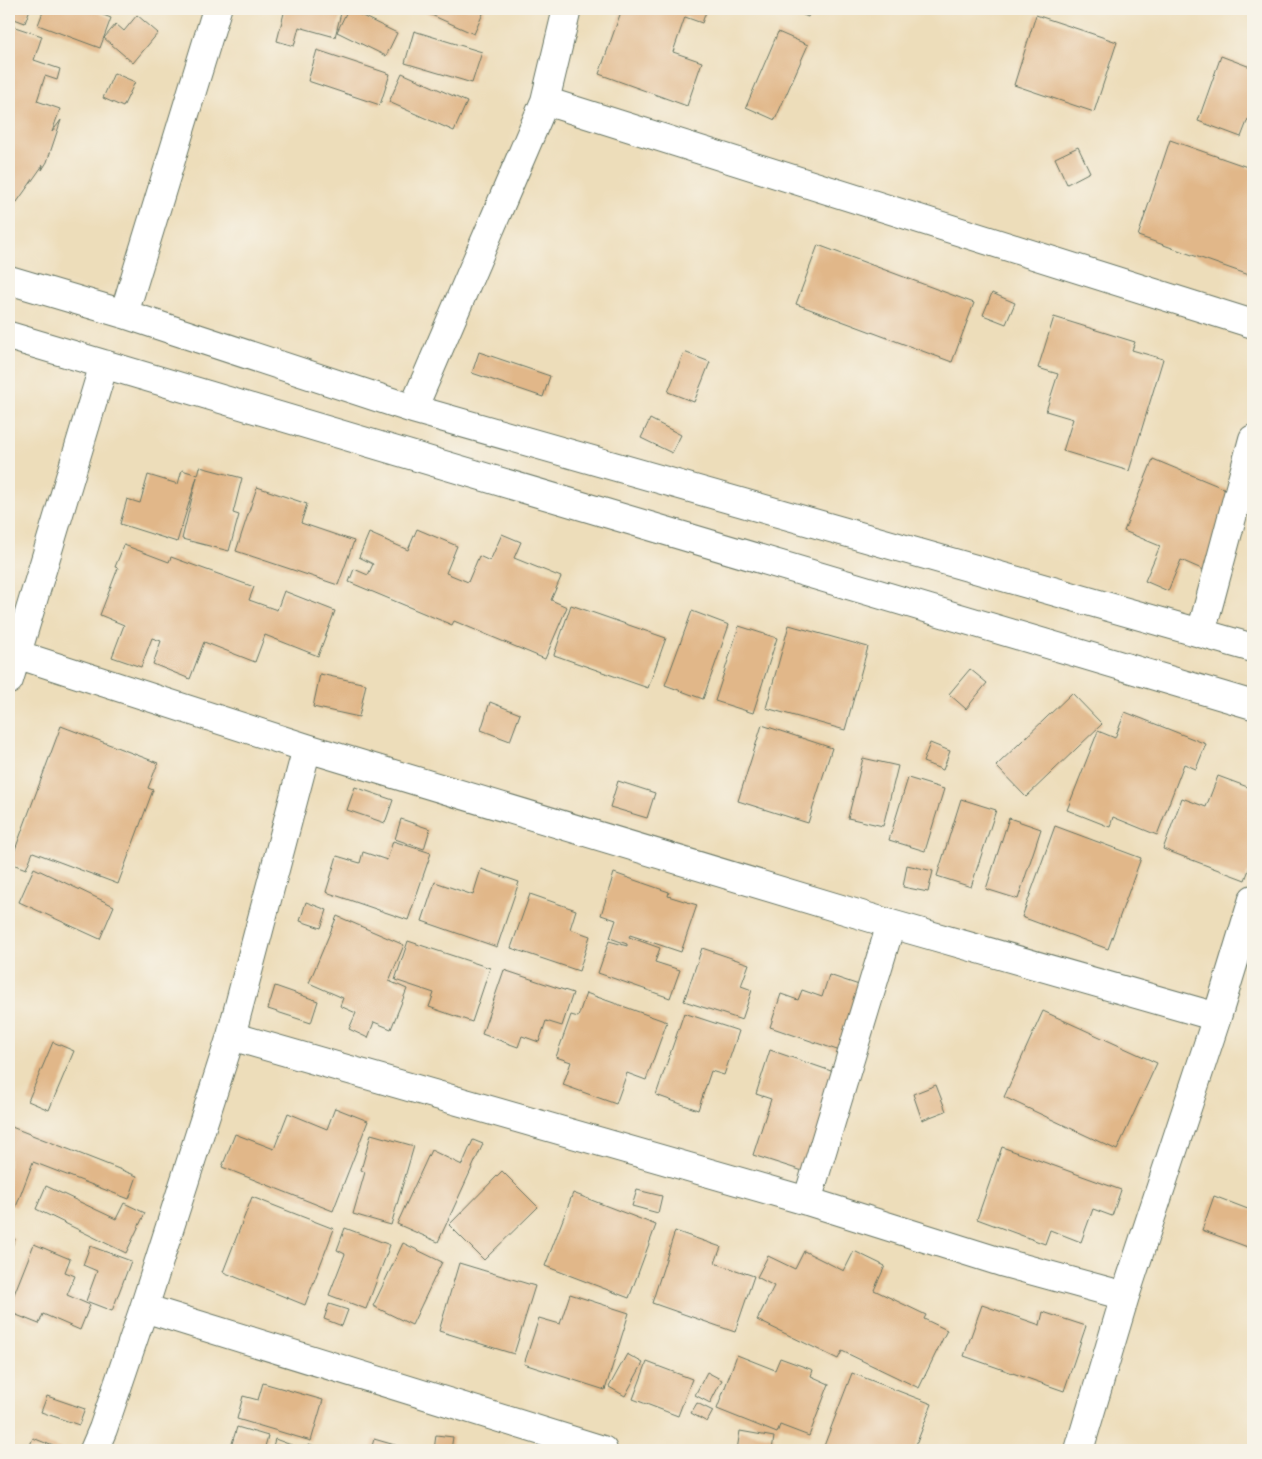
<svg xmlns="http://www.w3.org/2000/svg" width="1262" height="1459" font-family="Caveat,sans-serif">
<rect width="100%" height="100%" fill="#f7f3e8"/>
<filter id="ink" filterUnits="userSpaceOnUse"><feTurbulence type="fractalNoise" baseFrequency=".02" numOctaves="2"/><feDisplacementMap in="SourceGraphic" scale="10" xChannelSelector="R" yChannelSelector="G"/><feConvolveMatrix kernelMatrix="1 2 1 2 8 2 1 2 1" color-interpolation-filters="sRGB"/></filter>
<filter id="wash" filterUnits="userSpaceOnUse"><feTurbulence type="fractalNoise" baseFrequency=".0096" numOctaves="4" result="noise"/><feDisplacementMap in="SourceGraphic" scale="20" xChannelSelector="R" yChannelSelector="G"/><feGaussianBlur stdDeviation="1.12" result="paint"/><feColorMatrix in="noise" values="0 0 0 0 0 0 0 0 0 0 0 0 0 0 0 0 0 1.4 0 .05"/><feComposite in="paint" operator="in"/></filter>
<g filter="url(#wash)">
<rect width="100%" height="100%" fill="#edddba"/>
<g id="blocks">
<path fill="#e1b789" d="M9,9H30L25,23L9,17Z
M44,9H88L111,18L100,48L38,25Z
M285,9H342L335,37L299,27L294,46L277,41Z
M348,9L397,33L386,56L337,32Z
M418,9H485L474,34Z
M622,9H671L680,12L681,9H707L702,23L685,17L673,52L702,62L687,106L599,74Z
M789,9H811L808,17Z
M137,15L158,33L133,63L104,38L116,24L124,31Z
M1036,15L1117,42L1094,112L1014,85Z
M9,25L42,36L34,60L60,69L57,80L45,76L37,101L60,109L52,132L61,120L47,162L42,170L43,165L17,202L9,199Z
M414,31L482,52L472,83L405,63Z
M778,32L808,45L775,120L746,107Z
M317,50L390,74L380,105L308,81Z
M1221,56L1253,68V121L1248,119L1241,137L1198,121Z
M114,73L135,82L123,107L103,98Z
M402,73L467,102L454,131L389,102Z
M1170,140L1253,169V271L1252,276L1138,236Z
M1078,147L1090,172L1067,184L1055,158Z
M818,245L974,303L952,362L796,304Z
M992,293L1015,303L1006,324L983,315Z
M1054,317L1135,342L1132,350L1163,359L1129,471L1063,451L1073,419L1046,411L1058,374L1038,368Z
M479,352L550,376L543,397L472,373Z
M684,352L710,362L694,402L668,392Z
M650,419L681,435L672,453L641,438Z
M1153,459L1235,493L1204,570L1181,560L1168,591L1145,581L1160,546L1124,531Z
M200,467L242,478L233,513L239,515L229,551L182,539L197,477L177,542L120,524L127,499L140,503L148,475L178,484L182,470L198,475Z
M257,487L307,504L301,523L354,541L338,585L236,551Z
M417,529L457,546L446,573L468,582L479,556L490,561L502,534L521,542L514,558L561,577L551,600L567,607L545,659L454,621L452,625L349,582L354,569L368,575L373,564L359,557L369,533L408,550Z
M124,545L169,562L171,557L254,587L249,600L277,610L284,591L335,611L318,656L265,635L255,662L204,642L190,679L153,664L161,641L152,638L141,667L112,657L124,625L100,615L118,568L115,567Z
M571,605L666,638L648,688L554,655Z
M692,611L729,625L703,699L665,685Z
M789,625L868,647L845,730L766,708Z
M739,626L777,638L753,713L715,701Z
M970,669L987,683L966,709L949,694Z
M320,674L366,684L359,717L313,707Z
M1072,693L1102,724L1026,797L996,766Z
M490,702L520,714L510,741L481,730Z
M1125,712L1206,744L1196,769L1184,764L1157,835L1113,817L1110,827L1067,810L1098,731L1115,738Z
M762,725L832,748L808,823L738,801Z
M61,726L158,763L148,788L153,790L118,884L33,852L26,869L10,863Z
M930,743L950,751L943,770L923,762Z
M863,758L898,766L883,826L848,818Z
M1218,776L1253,789V859L1245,880L1163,849L1182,798L1206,807Z
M908,778L944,789L925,851L889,840Z
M618,781L655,793L647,818L610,807Z
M355,787L393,800L385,823L347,810Z
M961,799L996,810L971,887L937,876Z
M1009,818L1041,829L1018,899L986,889Z
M401,819L430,829L424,849L395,839Z
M1055,826L1141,858L1108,949L1022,917Z
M393,841L431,853L408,920L326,892L337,856L360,863L363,852L387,860Z
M907,865L933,871L928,892L903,887Z
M34,868L114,906L100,939L19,902Z
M481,869L519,882L497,947L422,921L435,882L473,895Z
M614,873L669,892L668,896L697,905L681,952L630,935L629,937L660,948L655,962L680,970L670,998L598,973L609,941L627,946V944L610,938L616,920L601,915Z
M530,894L576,910L570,929L590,936L579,971L511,948Z
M306,902L327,910L321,928L300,921Z
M337,916L404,945L389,981L407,989L391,1029L374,1022L368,1038L349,1029L356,1013L340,1006L343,998L309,983Z
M408,941L490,968L472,1022L429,1007L434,993L395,980Z
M702,948L749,964L741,986L752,990L742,1020L684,1001Z
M504,970L573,993L562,1026L546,1021L539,1042L522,1036L518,1047L482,1034Z
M829,975L865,987L843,1052L770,1027L781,994L798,1000L802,990L822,997Z
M275,986L318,1001L311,1023L268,1009Z
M586,993L667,1022L646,1080L627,1073L616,1104L563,1085L571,1062L556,1057L571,1015L578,1017Z
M1043,1011L1157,1063L1117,1150L1004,1097Z
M684,1013L739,1031L724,1075L711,1071L698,1110L656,1095Z
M53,1042L74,1051L49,1110L28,1101Z
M770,1050L837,1073L809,1173L753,1155L771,1099L756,1094Z
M936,1085L946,1111L922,1120L913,1094Z
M335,1108L368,1121L333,1211L222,1167L235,1134L274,1149L288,1113L327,1129Z
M9,1126L137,1176L129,1199L33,1162L16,1207L9,1204Z
M371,1134L414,1146L391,1225L353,1214L365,1172L361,1170Z
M473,1140L483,1144L438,1242L397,1224L431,1150L462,1165Z
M1002,1147L1121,1190L1112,1216L1093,1209L1081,1242L1050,1230L1045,1244L977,1219Z
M502,1171L538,1207L484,1260L449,1225Z
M46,1186L116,1219L124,1203L145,1213L126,1253L36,1209Z
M637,1190L662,1196L658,1213L632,1206Z
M573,1193L656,1225L629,1298L545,1266Z
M1214,1196L1253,1211V1249L1202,1230Z
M252,1197L334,1229L305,1305L223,1272Z
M345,1228L390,1245L366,1309L329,1295L345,1254L337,1250Z
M675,1231L721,1247L715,1263L754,1276L735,1332L652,1303Z
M9,1236L15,1239L9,1254Z
M403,1243L442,1262L412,1325L373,1306Z
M34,1244L70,1259L65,1272L75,1276L67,1295L90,1305L80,1330L43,1314L39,1324L9,1312V1307Z
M90,1246L131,1261L112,1311L86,1301L97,1271L83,1265Z
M804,1251L844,1271L854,1251L885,1266L874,1290L926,1315L924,1319L947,1330L919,1388L842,1351L838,1359L757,1320L774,1286L757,1277L768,1256L795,1269Z
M459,1263L535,1286L514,1354L439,1331Z
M570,1294L629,1313L605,1390L524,1364L539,1318L560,1324Z
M329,1304L348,1310L342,1326L324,1319Z
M982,1305L1040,1325L1043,1312L1086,1326L1064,1391L964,1356Z
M627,1354L643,1363L625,1396L609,1387Z
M737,1355L775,1370L780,1358L813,1370L811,1376L829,1384L809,1436L780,1425L777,1433L717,1409Z
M647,1362L692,1379L678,1416L633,1399Z
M707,1372L722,1380L710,1403L695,1395Z
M852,1373L932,1404L914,1450H835L824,1446Z
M263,1383L323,1400L311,1441L237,1419L243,1396L258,1400Z
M47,1396L85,1409L79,1425L41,1412Z
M697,1403L713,1411L707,1422L691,1413Z
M237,1427L268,1436L264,1450H230Z
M740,1431L774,1437L772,1450H737Z
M436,1435L453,1437L451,1450H434Z
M33,1438L63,1450H28Z
M275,1439L294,1446L293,1450H272Z
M374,1439L412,1450H371Z
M308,1445L327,1450H307Z"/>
</g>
</g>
<g filter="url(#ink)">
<use href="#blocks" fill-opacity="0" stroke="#677563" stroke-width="1"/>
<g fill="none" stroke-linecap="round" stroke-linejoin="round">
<defs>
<path id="minor" d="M545,101L1253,324
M9,280L124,314L413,409L1253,648
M124,314L217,9
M9,336L1253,705
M413,409L545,101L567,9
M1201,633L1253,439
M16,654L307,748L891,924L1217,1017
M9,680L104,364
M231,1036L807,1201L1001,1262L1125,1296
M807,1201L891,924
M144,1308L603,1450
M94,1450L103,1429L144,1308L231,1036L307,748
M1079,1450L1125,1296L1217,1017L1253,899"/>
</defs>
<use href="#minor" stroke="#677563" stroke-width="30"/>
<use href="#minor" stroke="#fff" stroke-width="28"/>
</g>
</g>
<rect width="1262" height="1459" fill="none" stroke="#f7f3e8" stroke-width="30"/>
</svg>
